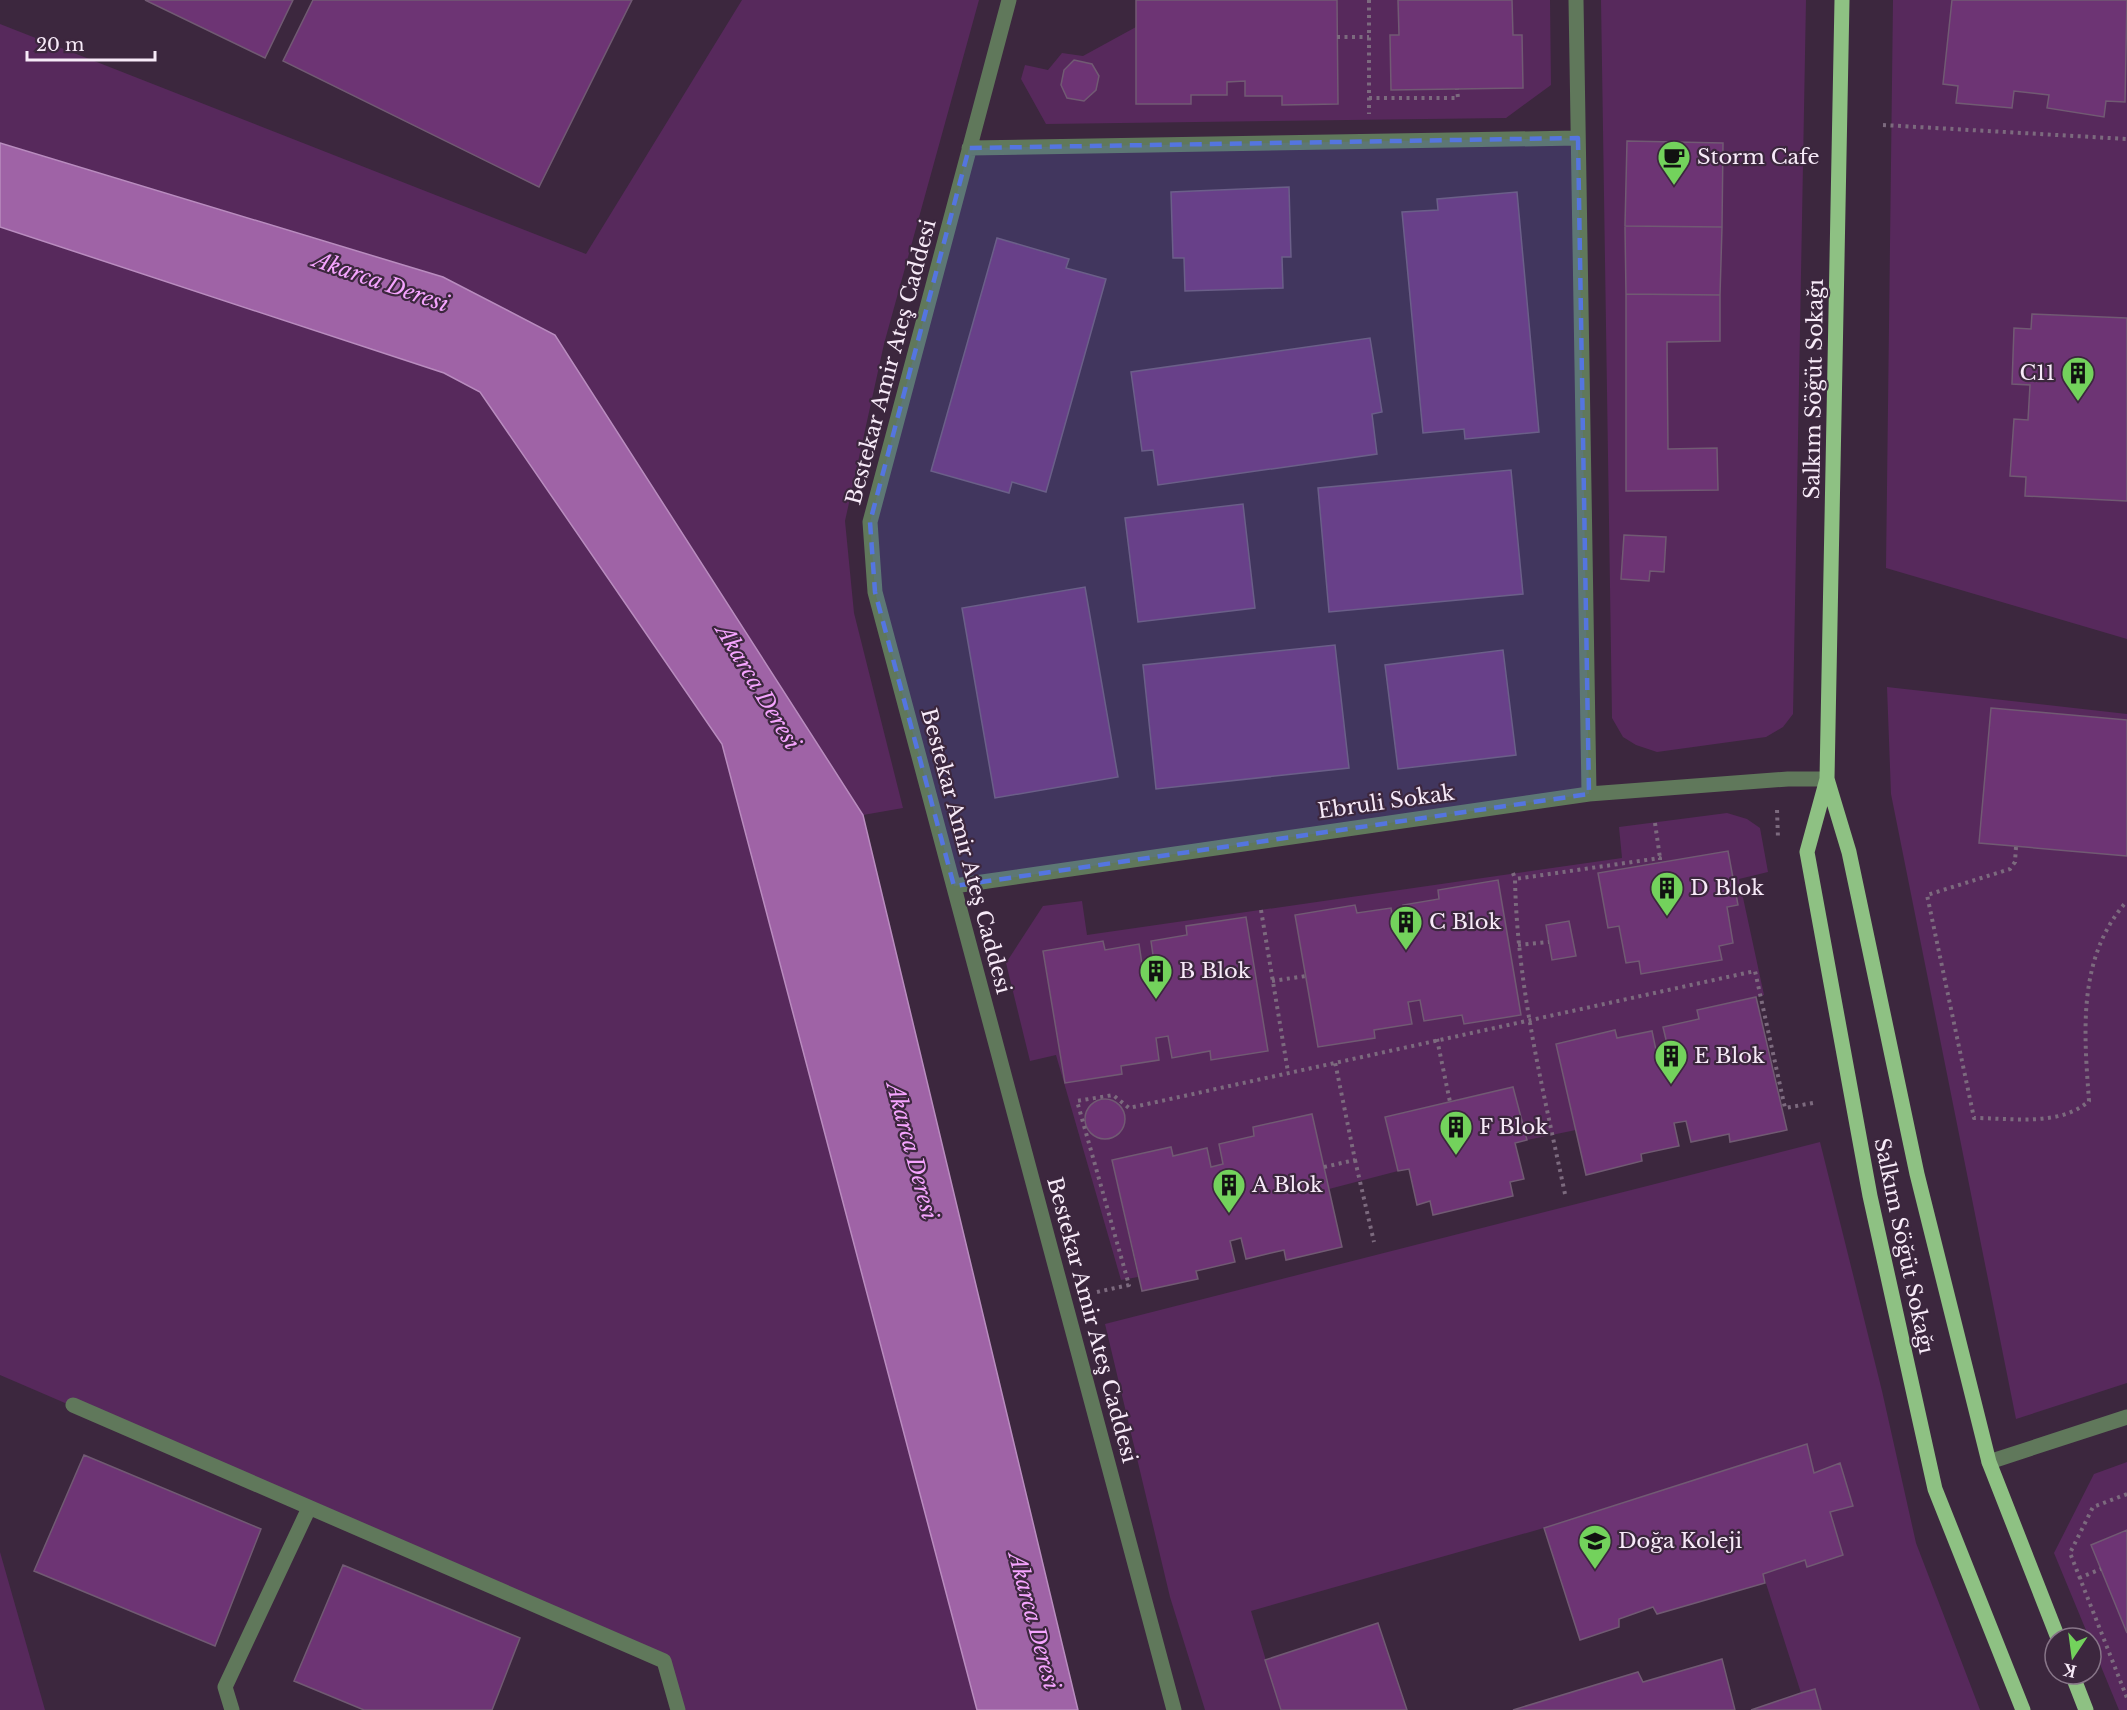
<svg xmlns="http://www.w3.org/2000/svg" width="2127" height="1710" font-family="'Libre Baskerville',serif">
<rect width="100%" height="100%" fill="#3c273e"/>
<path fill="#57295c" d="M742,0H979L884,344L845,521L854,613L903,808L863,815L555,335L443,277L0,143V24L586,254Z
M1136,0H1550L1551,85L1506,118L1046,124L1021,79L1025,65L1048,70L1062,53L1083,56L1136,27Z
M1601,0H1806L1793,714L1783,727L1766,737L1657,752L1636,745L1623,737L1612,718Z
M1893,0H2127V639L1886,568Z
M0,227L444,373L479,391L722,744L977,1710H678L664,1661L0,1375Z
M1887,687L2127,714V1383L2016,1419L1891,794Z
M1727,813L1747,819L1760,828L1768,872L1739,879L1764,995L1697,1010L1699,1019L1663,1027L1668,1048L1656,1050L1651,1031L1617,1038L1615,1030L1556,1044L1576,1130L1527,1140L1513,1087L1385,1117L1398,1171L1329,1189L1312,1114L1253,1127L1254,1136L1219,1144L1223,1164L1211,1167L1206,1148L1173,1156L1112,1160L1138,1277L1121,1280L1056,1055L1030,1061L1006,963L1043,906L1082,901L1087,935L1622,858L1619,827Z
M1820,1142L1882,1391L1916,1543L1980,1710H1821L1815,1689L1801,1693L1763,1574L1805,1560L1808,1567L1843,1555L1830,1512L1853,1505L1840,1464L1814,1473L1807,1444L1544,1528L1251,1611L1281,1710H1205L1170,1597L1105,1324Z
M2127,1462V1710H2119L2054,1553L2094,1474Z
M0,1552L45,1710H0Z"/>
<path fill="#9f63a6" stroke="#b98cbf" stroke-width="1.5" d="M0,143L443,277L555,335L863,815L1078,1710H977L722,744L480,392L444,373L0,227Z"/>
<path fill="#6d3474" stroke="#715a73" stroke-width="1.5" d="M145,0H293L265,58Z
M313,0H632L539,187L283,61Z
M1136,0H1337L1338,104L1282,105V96H1245V81L1227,82V95H1191V104H1136Z
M1398,0H1512L1513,35H1522L1523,88L1391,90L1390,35H1399Z
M1952,0H2127L2125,102L2106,101L2104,117L2047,108L2049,95L2014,91L2012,108L1956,103L1958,86L1943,84Z
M1074,60L1092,64L1099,76L1096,90L1084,101L1067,98L1061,85L1064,70Z
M1627,141L1723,143L1722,227L1625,226Z
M1289,187L1291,257H1282L1283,288L1185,291L1184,258H1173L1171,192Z
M1517,192L1539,432L1465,439L1464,429L1423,433L1402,212L1438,210L1437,199Z
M1625,226L1722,227L1720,295L1626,294Z
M997,238L1069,259L1066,268L1106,279L1046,492L1012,482L1009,493L931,471Z
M1626,294L1720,295V341L1667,342L1668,449L1717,448L1718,490L1626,491Z
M2032,314L2127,318V501L2025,496L2026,477L2010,476L2014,419L2028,420L2030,385L2012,384L2014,328L2031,329Z
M1370,338L1382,412L1372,414L1377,454L1158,485L1153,450L1142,451L1131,372Z
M1511,470L1523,594L1329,612L1318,488Z
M1243,504L1255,608L1138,622L1125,518Z
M1624,535L1666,537L1664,572L1650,571L1649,581L1621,579Z
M1085,587L1118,777L995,798L962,608Z
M1335,645L1349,768L1156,789L1143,665Z
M1503,650L1516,755L1398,769L1385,665Z
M1991,708L2127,720V856L1979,843Z
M1728,851L1738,905L1727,907L1733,943L1719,946L1722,960L1641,974L1639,961L1626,963L1619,926L1608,928L1598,873Z
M1498,880L1521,1015L1464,1024L1462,1015L1424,1021L1420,1000L1408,1002L1412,1024L1374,1030L1375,1038L1318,1047L1295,915L1355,905L1357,913L1391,908L1395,927L1407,925L1403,905L1439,899L1438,890Z
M1246,917L1268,1051L1211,1060L1210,1051L1172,1058L1168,1036L1156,1038L1159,1060L1121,1066L1122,1074L1065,1083L1043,951L1103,941L1105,950L1139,944L1142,964L1154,962L1151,941L1187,935L1186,926Z
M1569,921L1576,956L1552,960L1546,925Z
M1756,997L1787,1130L1730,1142L1729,1134L1691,1142L1686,1121L1674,1123L1679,1146L1641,1154L1642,1161L1586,1175L1556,1044L1615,1030L1617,1038L1652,1031L1656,1050L1668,1048L1663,1027L1699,1019L1697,1010Z
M1513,1087L1527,1140L1515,1143L1524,1179L1510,1182L1513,1196L1433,1215L1430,1201L1417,1205L1409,1169L1398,1171L1385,1117Z
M1085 1119a20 20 0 1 1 40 0a20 20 0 1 1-40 0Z
M1312,1114L1342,1247L1286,1260L1284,1250L1246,1259L1241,1238L1230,1241L1235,1262L1196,1271L1198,1279L1142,1291L1112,1160L1171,1147L1173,1156L1207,1148L1211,1167L1223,1164L1219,1144L1254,1136L1253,1127Z
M1807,1444L1814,1473L1840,1463L1853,1506L1830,1512L1843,1555L1807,1567L1805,1560L1763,1574L1765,1583L1657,1614L1653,1607L1619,1619V1627L1580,1640L1544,1528Z
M84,1455L261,1529L215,1646L34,1571Z
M2127,1530V1633L2091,1545Z
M343,1565L520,1638L492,1710H364L294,1681Z
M1378,1623L1407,1710H1281L1265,1660Z
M1722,1659L1735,1710H1513L1638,1672L1643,1682Z
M1815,1689L1821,1710H1751L1801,1693Z"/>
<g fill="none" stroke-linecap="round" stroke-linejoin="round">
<path stroke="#7c6a7e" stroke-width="4" stroke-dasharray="3 4.5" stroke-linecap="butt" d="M1369,0V114
M1337,37H1369
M1369,98H1458L1457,89
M1883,125L2127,139
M1777,810L1778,838
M1655,823L1660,858
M2016,847L2015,862L2010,869L1927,895L1974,1118C2010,1118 2060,1127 2089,1101C2084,1032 2077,957 2127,901
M1513,873L1515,879
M1261,910L1288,1072
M1518,945L1549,942
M1272,981L1306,976
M1437,1039L1450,1102
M1355,1160L1374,1242
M1324,1167L1355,1160L1335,1062
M1565,1194C1543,1089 1517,986 1515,879L1660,858V862
M1097,1292L1129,1285L1077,1101L1113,1095L1129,1108L1755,971L1785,1108L1813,1103
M2127,1494L2093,1507L2070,1553L2127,1698
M2079,1578L2101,1569"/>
<path stroke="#60785b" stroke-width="15" d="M1009,0L870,522L875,592L1174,1710
M1576,0L1589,794
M969,148L1578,138
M954,886L1589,794L1788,779H1827
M73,1405L664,1661L678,1710
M1989,1462L2127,1417
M232,1710L225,1687L309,1508"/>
<path stroke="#8ec183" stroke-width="15" d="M1842,0L1827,779L1807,852L1870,1196L1935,1489L2023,1710
M1827,779L1849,852L1917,1174L1989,1462L2058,1638
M2072,1674L2086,1710"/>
</g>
<path fill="#5475e0" fill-opacity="0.2" stroke="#5475e0" stroke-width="4.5" stroke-dasharray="12 8" stroke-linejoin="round" d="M1578,138L1589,794L954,886L875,592L870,522L969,148Z"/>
<defs>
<symbol id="cafe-pin" viewBox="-11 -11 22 30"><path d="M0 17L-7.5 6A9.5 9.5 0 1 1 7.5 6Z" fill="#73d25c" stroke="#3c273e"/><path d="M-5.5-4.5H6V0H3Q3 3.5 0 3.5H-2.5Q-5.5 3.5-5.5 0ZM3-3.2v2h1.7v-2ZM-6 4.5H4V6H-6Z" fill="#111"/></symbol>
<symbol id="building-pin" viewBox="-11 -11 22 30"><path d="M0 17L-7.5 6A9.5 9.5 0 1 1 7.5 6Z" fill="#73d25c" stroke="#3c273e"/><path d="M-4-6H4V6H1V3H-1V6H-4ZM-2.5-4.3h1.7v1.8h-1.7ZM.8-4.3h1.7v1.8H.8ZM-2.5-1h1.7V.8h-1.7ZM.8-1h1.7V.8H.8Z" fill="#111"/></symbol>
<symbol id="school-pin" viewBox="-11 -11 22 30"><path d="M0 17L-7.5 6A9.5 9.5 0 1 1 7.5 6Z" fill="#73d25c" stroke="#3c273e"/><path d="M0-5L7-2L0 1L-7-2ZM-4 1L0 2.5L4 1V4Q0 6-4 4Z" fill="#111"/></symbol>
</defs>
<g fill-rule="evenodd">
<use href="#cafe-pin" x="1655" y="138" width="38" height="52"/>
<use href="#building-pin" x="2059" y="354" width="38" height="52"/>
<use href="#building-pin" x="1648" y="869" width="38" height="52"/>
<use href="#building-pin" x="1387" y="903" width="38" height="52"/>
<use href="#building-pin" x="1137" y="952" width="38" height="52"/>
<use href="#building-pin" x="1652" y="1037" width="38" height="52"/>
<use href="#building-pin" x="1437" y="1108" width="38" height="52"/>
<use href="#building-pin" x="1210" y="1166" width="38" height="52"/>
<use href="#school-pin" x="1576" y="1522" width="38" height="52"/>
</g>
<g text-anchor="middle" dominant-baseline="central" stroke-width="4.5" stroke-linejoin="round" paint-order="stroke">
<g font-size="21" fill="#f7eaf8" stroke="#3c273e" text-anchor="start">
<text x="1697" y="157">Storm Cafe</text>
<text x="2055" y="373" text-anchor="end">C11</text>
<text x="1690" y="888">D Blok</text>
<text x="1429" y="922">C Blok</text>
<text x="1179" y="971">B Blok</text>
<text x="1694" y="1056">E Blok</text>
<text x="1479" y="1127">F Blok</text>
<text x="1252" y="1185">A Blok</text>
<text x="1618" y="1541">Doğa Koleji</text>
</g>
<g font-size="21" fill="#f7eaf8" stroke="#3c273e">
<text transform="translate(891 362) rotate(-75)">Bestekar Amir Ateş Caddesi</text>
<text transform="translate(1814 389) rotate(-89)">Salkım Söğüt Sokağı</text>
<text transform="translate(1386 802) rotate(-8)">Ebruli Sokak</text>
<text transform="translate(966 851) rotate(75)">Bestekar Amir Ateş Caddesi</text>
<text transform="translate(1904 1246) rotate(78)">Salkım Söğüt Sokağı</text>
<text transform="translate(1092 1320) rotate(75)">Bestekar Amir Ateş Caddesi</text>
</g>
<g font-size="22" font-style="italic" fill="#f6a5ff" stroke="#3c273e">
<text transform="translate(381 282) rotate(19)">Akarca Deresi</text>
<text transform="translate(758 687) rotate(59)">Akarca Deresi</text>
<text transform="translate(912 1151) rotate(75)">Akarca Deresi</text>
<text transform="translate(1034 1621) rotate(75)">Akarca Deresi</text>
</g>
</g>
<g transform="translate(2073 1656) rotate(193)"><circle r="28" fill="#3c273e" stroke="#877588" stroke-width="1.5"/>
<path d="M0-4.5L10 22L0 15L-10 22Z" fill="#73d25c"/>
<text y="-9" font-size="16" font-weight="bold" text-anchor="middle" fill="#f7eaf8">K</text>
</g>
<path d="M27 51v9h128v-9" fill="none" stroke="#f7eaf8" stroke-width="3"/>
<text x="36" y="51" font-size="18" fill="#f7eaf8" stroke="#3c273e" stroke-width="4.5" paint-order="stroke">20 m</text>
</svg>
